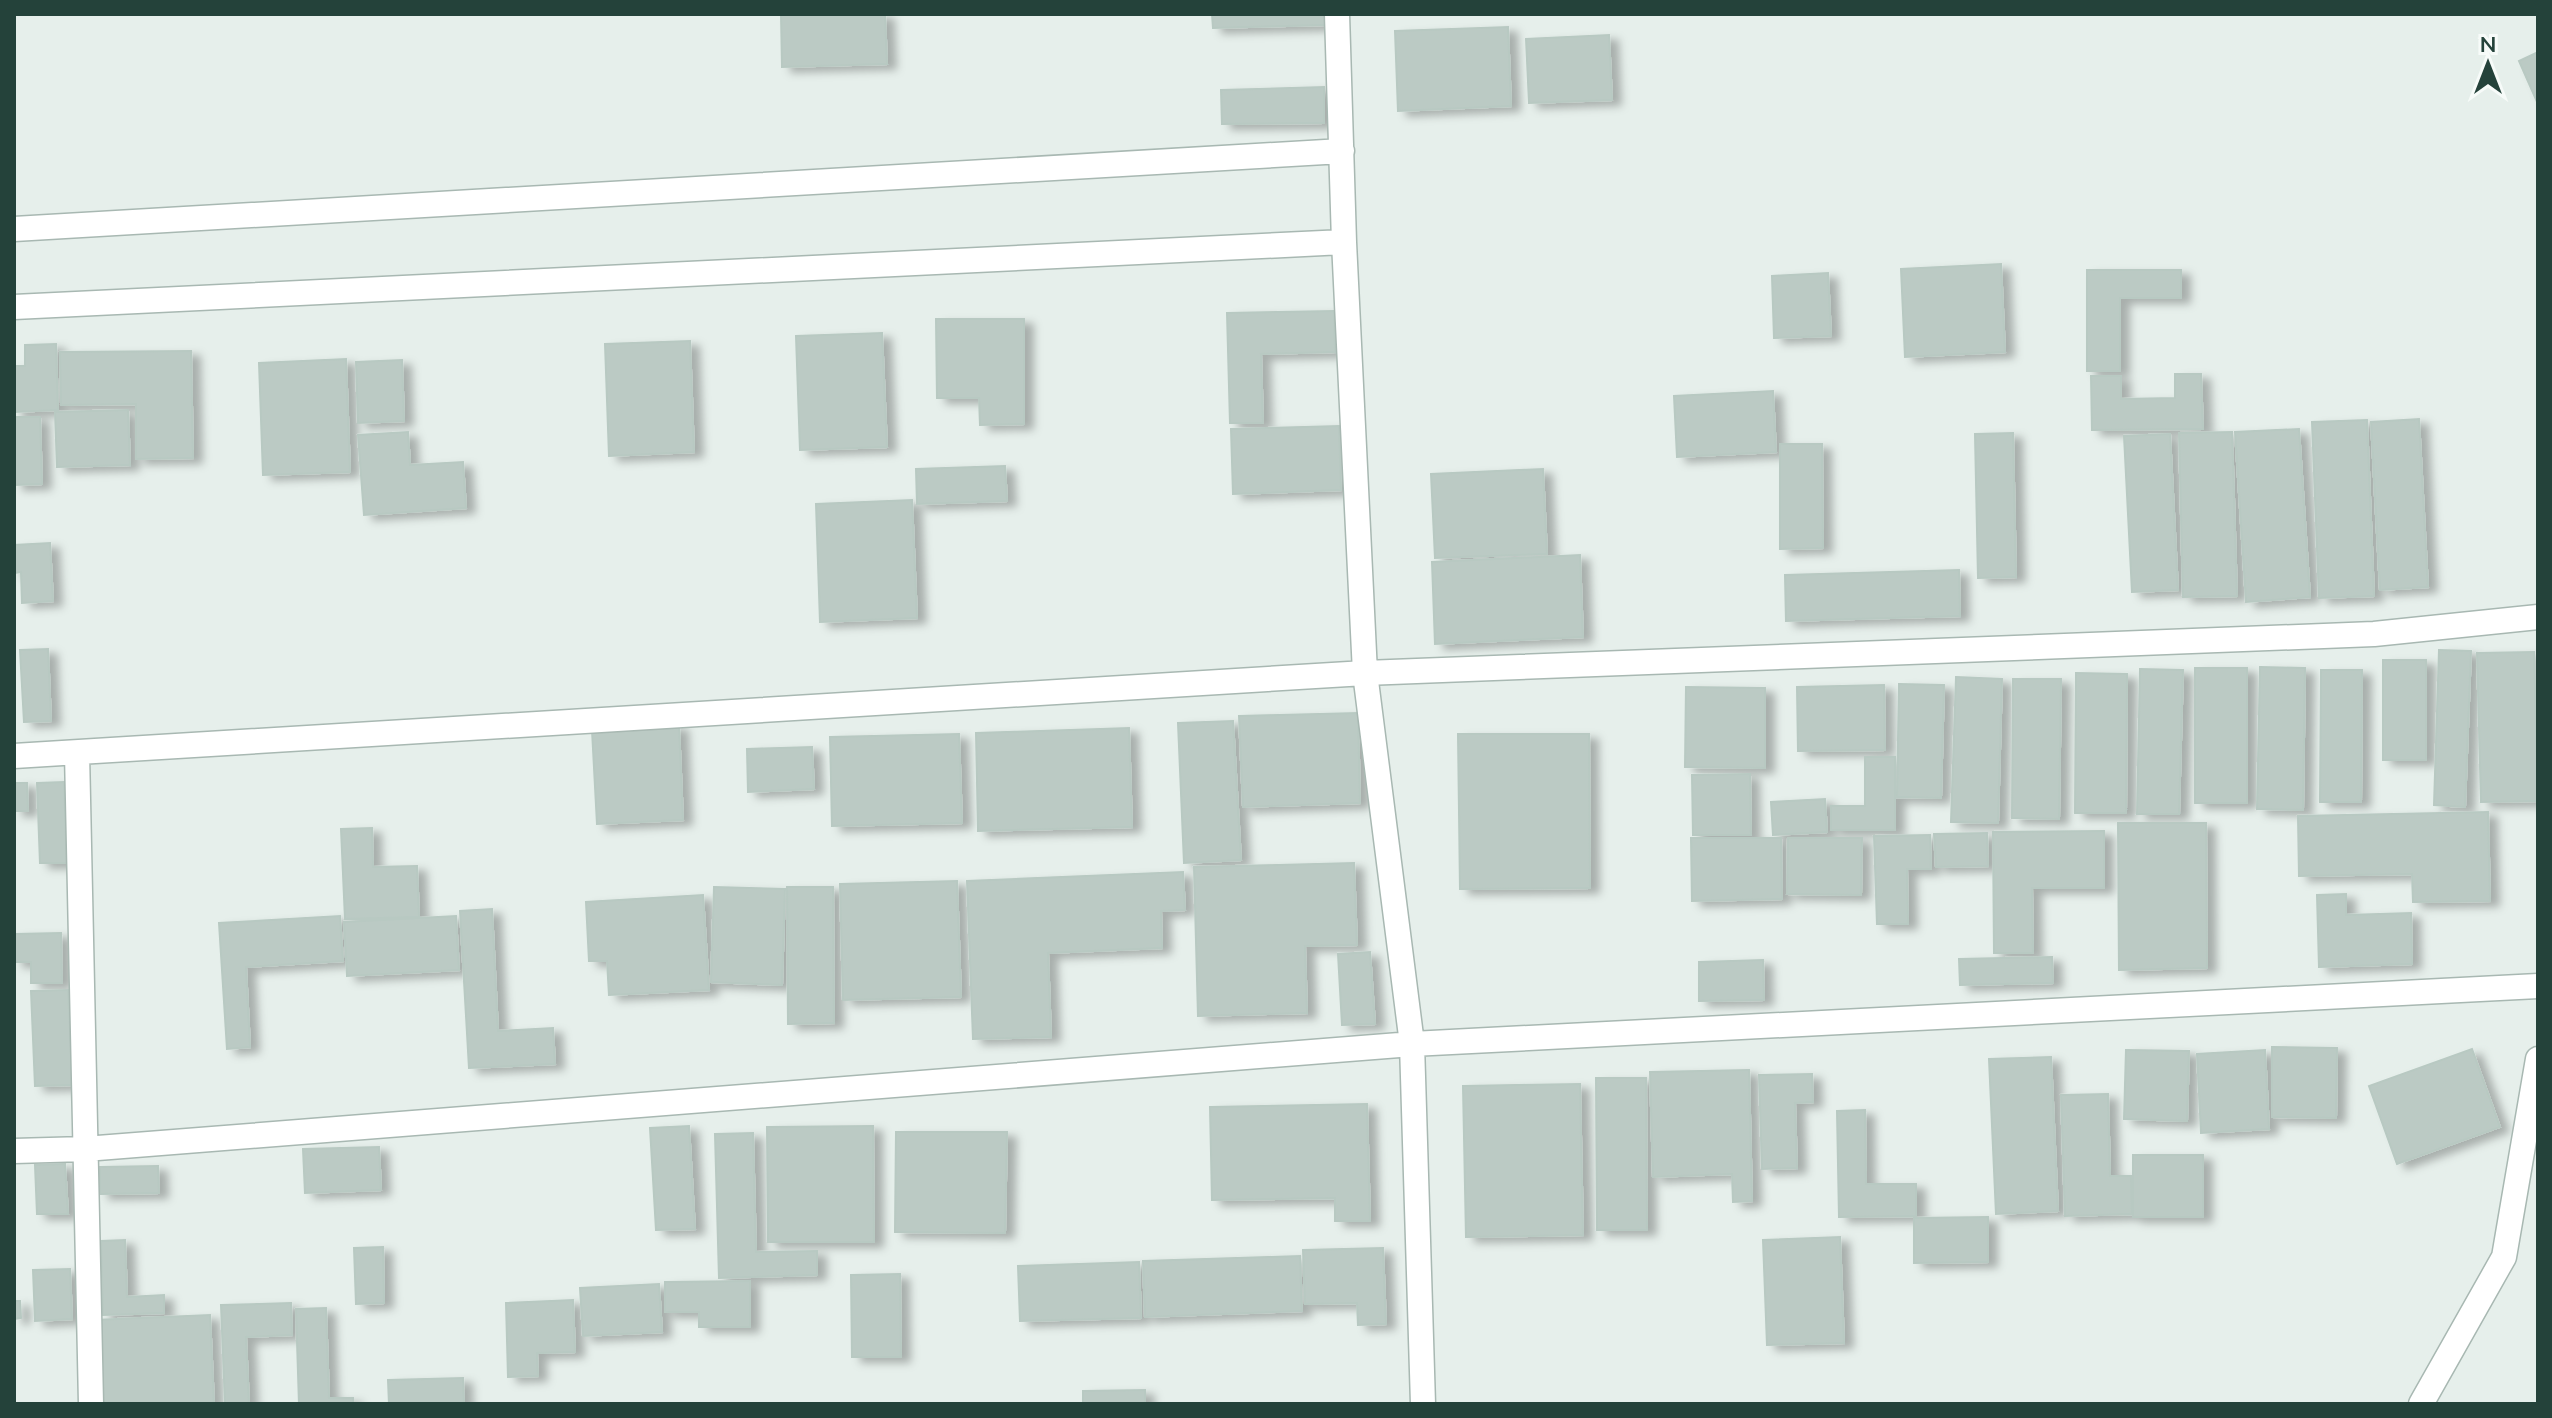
<svg xmlns="http://www.w3.org/2000/svg" width="2552" height="1418" font-family="Mulish,sans-serif">
<defs>
<filter id="shadow"><feDropShadow dx="9" dy="5" stdDeviation="4" flood-color="#0004"/></filter>
</defs>
<rect width="100%" height="100%" fill="#e6efeb"/>
<path fill="#bbcac4" stroke="#b8c9c2" stroke-width="2" filter="url(#shadow)" d="M781,14H885L887,64L782,67Z
M1212,14H1325V25L1213,28Z
M1508,27L1511,106L1398,111L1395,31Z
M1609,35L1612,100L1529,103L1526,39Z
M2538,52V104L2519,61Z
M1324,87V123L1222,124L1221,90Z
M2001,264L2005,352L1905,357L1901,269Z
M2087,270H2181V298H2120V371H2087Z
M1828,273L1831,336L1774,338L1772,276Z
M1334,311L1335,352L1261,354L1263,423H1230L1227,313Z
M936,319H1024V424L980,425L979,398H937Z
M882,333L887,447L800,450L796,336Z
M690,341L694,452L609,456L605,344Z
M56,344L58,410L14,412V366H25V345Z
M191,351L193,458L136,459V404L61,405L60,352Z
M346,359L350,472L263,475L259,363Z
M402,360L404,421L358,423L356,362Z
M2175,374H2201L2203,429L2092,430L2091,376H2121V399L2175,398Z
M1773,391L1776,452L1677,457L1674,396Z
M128,410L130,465L57,467L55,412Z
M14,417H40L42,484L14,485Z
M2419,419L2428,587L2380,590L2371,422Z
M2367,420L2374,596L2319,598L2312,422Z
M1339,426L1341,490L1233,494L1231,429Z
M2299,429L2310,597L2246,602L2235,432Z
M408,432L410,465L463,462L466,508L364,515L358,435Z
M2232,432L2237,596L2183,597L2179,433Z
M2013,433L2016,577L1978,578L1975,434Z
M2170,434L2178,590L2132,592L2124,436Z
M1780,444H1822L1823,548L1780,549Z
M1005,466L1007,501L917,504L916,469Z
M1543,469L1547,554L1435,558L1431,474Z
M912,500L917,618L820,622L816,504Z
M50,543L53,601L22,603L21,572L14,573V545Z
M1580,555L1583,637L1435,644L1432,562Z
M1959,570L1960,616L1786,621L1785,575Z
M48,649L51,721L24,722L20,650Z
M2439,650L2471,651L2465,807L2434,805Z
M2534,652L2538,801L2481,802L2477,653Z
M2383,660H2426V760H2383Z
M2260,667L2305,668L2303,810L2257,809Z
M2195,668H2247V803H2195Z
M2140,669L2183,670L2179,814H2137Z
M2321,670H2362L2361,802H2320Z
M2076,673L2127,674L2126,813H2075Z
M1956,677L2002,679L1998,823L1951,822Z
M2013,679H2061L2059,819L2012,818Z
M1899,684L1944,685L1941,798L1897,797Z
M1884,685L1885,750L1798,751L1797,687Z
M1686,687L1765,688V768L1685,767Z
M1358,713L1360,803L1243,807L1239,716Z
M1233,721L1241,860L1184,863L1178,723Z
M679,725L683,820L597,824L592,730Z
M1129,728L1132,827L978,831L976,733Z
M959,734L962,823L832,826L830,737Z
M1458,734H1589L1590,888L1460,889Z
M812,747L814,789L748,792L747,749Z
M1865,757H1895V830H1831V806H1865Z
M1750,774L1751,835H1693L1692,775Z
M64,782L67,863H40L37,783Z
M14,783H27L28,811H14Z
M1825,799L1827,832L1773,835L1771,802Z
M2488,812L2490,901L2413,902L2412,874L2299,876L2298,816Z
M2118,823H2206L2207,968L2119,970Z
M372,828L373,867L417,866L419,917L345,919L341,829Z
M2104,831V888H2032L2033,953H1994L1993,832Z
M1987,833L1988,866L1936,867L1934,834Z
M1930,835L1931,869H1907L1908,924H1877L1874,836Z
M1691,838H1781L1782,899L1692,901Z
M1788,838H1862L1861,895L1787,894Z
M1354,863L1357,945L1305,946L1307,1013L1198,1016L1194,867Z
M1183,872L1185,910L1161,911L1162,948L1048,953L1051,1037L973,1039L967,881Z
M957,881L961,997L843,1000L840,884Z
M714,887L785,889L782,985L711,982Z
M787,887H833L834,1023L788,1024Z
M2346,894V915L2411,913L2412,964L2319,967L2317,895Z
M703,895L709,990L609,995L607,961H589L586,902Z
M492,909L498,1031L553,1028L555,1064L469,1068L460,911Z
M340,916L343,961L246,967L250,1047L227,1049L219,923Z
M456,916L459,970L347,976L344,922Z
M61,933L62,983H31V962H14V934Z
M1370,952L1375,1024L1342,1025L1338,954Z
M2052,957L2053,983L1960,985L1959,959Z
M1763,960L1764,1000L1699,1001V962Z
M68,990L73,1085L35,1086L31,991Z
M2272,1047L2337,1048L2336,1118L2272,1117Z
M2472,1049L2500,1127L2397,1164L2369,1086Z
M2126,1050L2189,1051L2187,1121L2124,1119Z
M2265,1050L2269,1129L2201,1133L2197,1054Z
M2051,1057L2058,1211L1996,1214L1989,1059Z
M1749,1070L1752,1201L1733,1202L1732,1174L1653,1177L1650,1072Z
M1812,1074L1813,1102L1795,1103L1797,1168L1762,1169L1759,1075Z
M1596,1078H1646L1647,1230H1597Z
M1580,1084L1583,1235L1466,1237L1463,1086Z
M2108,1094L2110,1176H2131L2132,1214L2065,1216L2061,1095Z
M1367,1104L1370,1221H1335V1198L1212,1200L1210,1107Z
M1865,1110L1866,1184H1916V1216L1839,1217L1837,1111Z
M689,1126L695,1229L656,1230L650,1128Z
M873,1126L874,1242H768L767,1127Z
M896,1132H1007L1005,1233L895,1232Z
M753,1133L756,1252L817,1251V1275L719,1278L715,1134Z
M379,1147L381,1190L305,1193L303,1149Z
M2133,1155H2203V1217H2133Z
M65,1164L68,1214H37L35,1165Z
M158,1166L159,1193L100,1194V1167Z
M1988,1217V1262L1914,1263V1218Z
M1840,1237L1844,1343L1767,1345L1763,1240Z
M125,1240L127,1297L164,1295V1313L103,1315L101,1241Z
M383,1247L384,1303L356,1304L354,1248Z
M1383,1248L1386,1324L1358,1325L1357,1303L1305,1304L1303,1250Z
M1300,1256L1302,1311L1145,1317L1143,1261Z
M1139,1262L1141,1318L1020,1321L1018,1266Z
M70,1269L72,1319L35,1321L33,1270Z
M900,1274L901,1357H852L851,1275Z
M750,1281V1327H699V1312H665V1282Z
M659,1284L662,1332L583,1336L580,1288Z
M573,1300L575,1352L537,1353L538,1376L508,1377L506,1303Z
M14,1301H20L21,1318L14,1319Z
M291,1303L292,1335L246,1337L249,1404H225L221,1305Z
M326,1308L329,1398H353V1404H299L296,1309Z
M210,1315L214,1404H97L94,1320Z
M463,1378L464,1404H389L388,1380Z
M1145,1390V1404H1083V1391Z"/>
<g fill="none" stroke-linecap="round" stroke-linejoin="round">
<defs>
<path id="minor" d="M1337,14L1344,242L1365,673L1412,1044L1423,1404
M14,229L1342,151
M14,307L1344,242
M77,753L91,1404
M14,756L1365,673L2374,634L2538,617
M14,1151L85,1149L1412,1044L2538,986
M2421,1404L2504,1257L2538,1059"/>
</defs>
<use href="#minor" stroke="#a8b8b2" stroke-width="27"/>
<use href="#minor" stroke="#fff" stroke-width="24"/>
</g>
<rect width="2552" height="1418" fill="none" stroke="#24423a" stroke-width="32"/>
<g transform="translate(2488 64)" stroke="#f7fbf9" stroke-width="6" paint-order="stroke">
<path d="M0-6L14 30L0 20L-14 30Z" fill="#24423a"/>
<text y="-12" font-size="22" font-weight="bold" text-anchor="middle" fill="#24423a">N</text>
</g>
</svg>
